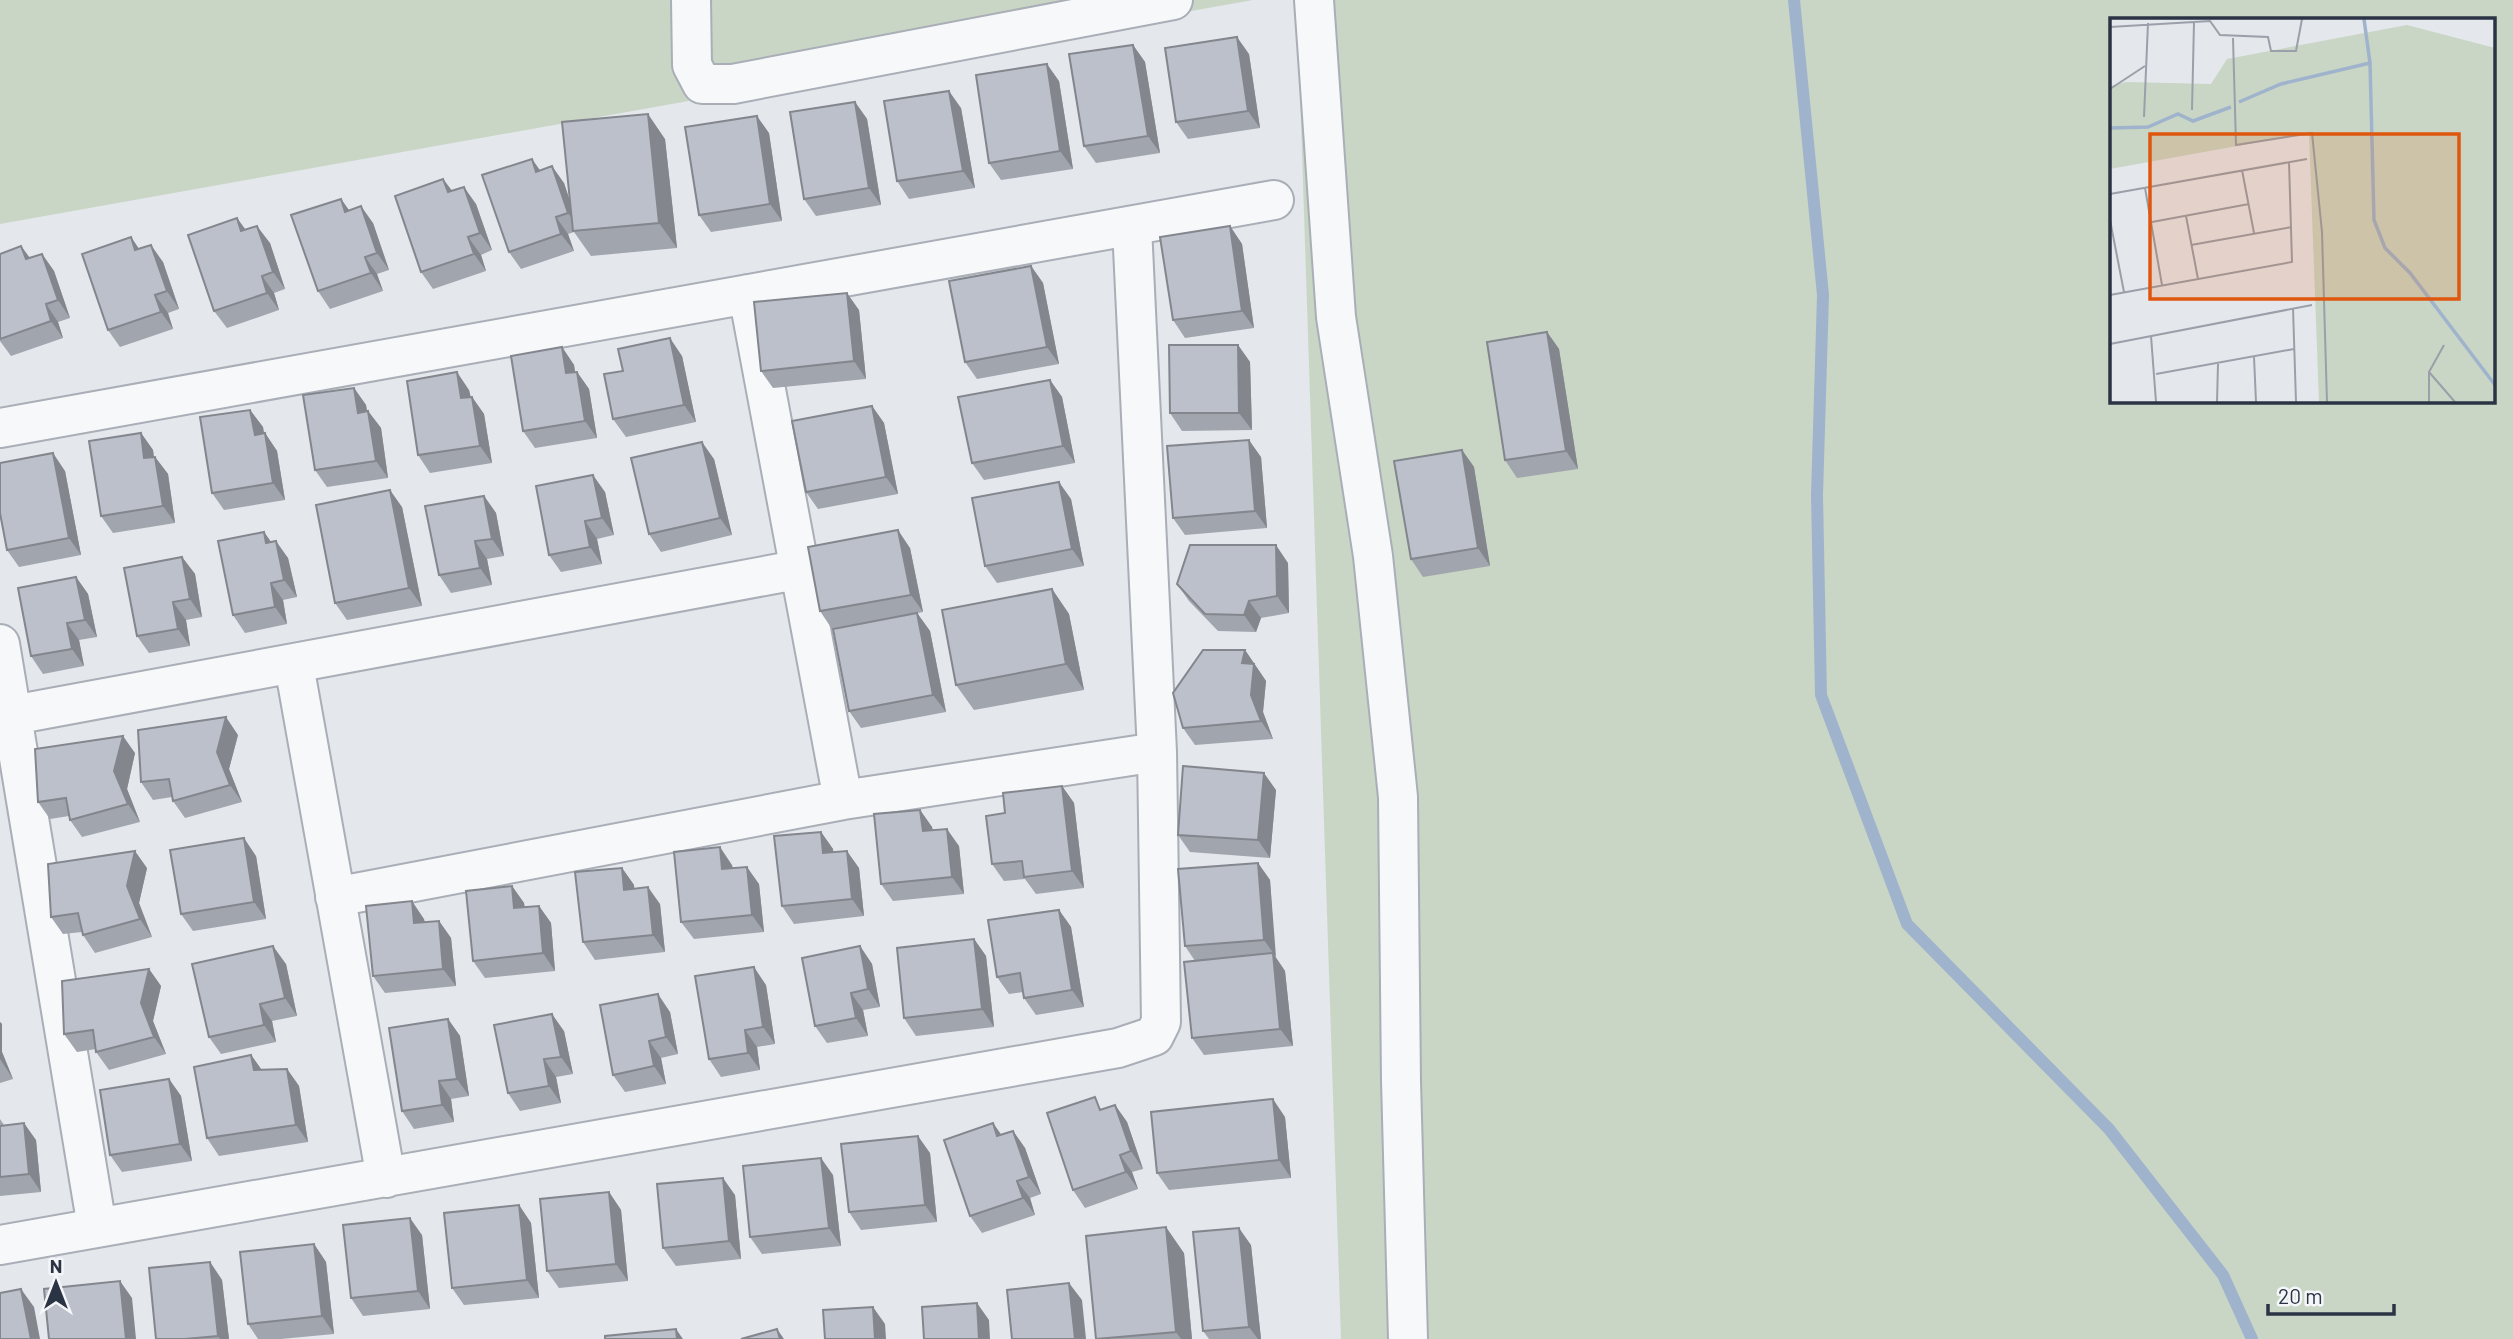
<svg xmlns="http://www.w3.org/2000/svg" width="2513" height="1339" font-family="Barlow,sans-serif">
<rect width="100%" height="100%" fill="#e4e7ec"/>
<path fill="#c9d6c5" fill-rule="evenodd" d="M0,0H1253L0,224Z
M1297,0H2513V1339H1341ZM2112,19H2494V401H2112Z"/>
<g fill="none" stroke-linecap="round" stroke-linejoin="round">
<path stroke="#9fb4cc" stroke-width="12" d="M1794,0L1823,295L1817,495L1821,695L1907,924L2109,1129L2223,1275L2252,1339"/>
<defs>
<path id="minor" d="M691,0L692,65L702,84H733L1173,0
M1314,0L1336,317L1373,556L1398,797L1401,1081L1408,1339
M748,294L843,800
M0,428L1274,200
M0,644L97,1227
M294,665L386,1178
M13,715L802,569
M335,897L843,800L1157,752
M0,1245L1118,1048L1154,1036L1161,1022L1157,752L1132,227"/>
</defs>
<use href="#minor" stroke="#a9aeb7" stroke-width="42"/>
<use href="#minor" stroke="#f7f8fa" stroke-width="38"/>
</g>
<path fill="#a1a5ae" d="M1133,45L1145,62L1160,153L1096,163L1084,146Z
M1249,54L1260,128L1188,139L1176,122Z
M1059,81L1073,169L1001,180L989,163Z
M855,102L867,119L881,205L816,216L804,199Z
M961,108L975,188L909,199L897,181Z
M769,133L782,221L711,232L699,215Z
M665,139L677,248L591,256L574,232L568,234L574,251L521,269L509,252L532,159L539,170L564,183L570,203Z
M443,179L452,191L476,204L492,250L481,255L486,271L433,289L421,272Z
M341,199L349,210L373,223L389,270L377,274L383,291L330,309L318,291Z
M237,218L246,230L270,243L285,289L274,293L279,310L227,328L214,311Z
M1230,226L1242,244L1254,328L1185,338L1173,320Z
M131,237L139,249L163,262L179,309L168,313L173,329L120,347L108,330Z
M21,246L30,258L42,254L54,271L70,318L58,322L63,338L11,356L0,341V254Z
M1031,266L1043,283L1059,364L977,379L965,362Z
M859,310L866,379L773,388L761,371Z
M1547,332L1559,349L1578,469L1517,478L1505,460Z
M1238,345L1250,362L1252,430L1182,431L1170,413Z
M562,347L574,365L575,372H577L589,389L597,438L535,448L523,431Z
M682,356L696,422L626,437L613,419Z
M1050,380L1062,397L1075,463L984,480L972,463Z
M354,388L366,405L367,411H368L381,428L388,478L327,487L315,470Z
M469,390L471,397H472L484,414L492,463L430,473L418,455Z
M872,406L884,423L898,494L818,509L806,492Z
M250,410L263,427L264,434L265,433L277,451L285,500L224,510L212,493Z
M141,433L153,450L154,457H155L168,474L175,523L113,533L101,516Z
M1462,450L1474,467L1490,566L1423,577L1411,559Z
M1261,457L1267,528L1185,535L1173,518Z
M714,459L732,535L661,552L649,534Z
M65,471L81,555L19,567L7,550Z
M605,492L614,535L597,539L602,564L561,572L549,555Z
M484,496L496,513L504,556L487,559L492,585L451,593L439,575Z
M1071,499L1084,566L997,583L985,566Z
M402,507L422,606L347,620L335,603Z
M264,532L271,542L288,558L297,597L283,600L287,624L245,633L233,615Z
M910,548L923,612L832,629L820,611Z
M182,557L195,574L202,617L186,620L190,646L149,653L137,636Z
M1288,563L1289,613L1261,618L1256,632L1218,631L1189,601L1177,584Z
M76,577L88,594L97,637L79,640L84,666L43,674L31,656Z
M1052,589L1069,614L1084,690L974,710L956,685Z
M917,613L930,631L946,712L861,728L849,711Z
M1245,650L1266,681L1263,712L1273,739L1195,745L1183,728Z
M238,735L229,769L242,802L185,818L173,801L172,797L153,800L141,782Z
M135,753L127,789L140,822L82,837L70,820L69,816L50,819L38,802Z
M1062,786L1074,803L1084,888L1036,894L1025,879L1004,881L992,864L1005,813Z
M1276,790L1270,858L1190,852L1178,835Z
M920,810L932,827L933,830L959,846L964,894L893,901L881,884Z
M821,832L833,849V852L859,868L864,916L794,924L782,906Z
M256,856L266,919L193,931L181,914Z
M1258,863L1270,880L1275,957L1285,971L1293,1046L1204,1055L1192,1038L1195,961L1185,946Z
M732,865L733,868L759,884L764,932L694,939L681,922Z
M147,868L139,903L152,937L95,953L83,935L82,932L63,934L51,917Z
M622,868L634,885V888L660,904L665,952L595,960L583,942Z
M512,886L524,903L525,907L539,906L551,923L555,971L485,978L473,961Z
M1059,910L1071,927L1084,1007L1036,1015L1024,998L1023,992L1009,994L997,977Z
M424,919L425,922L439,921L451,938L456,986L385,993L373,976Z
M974,939L986,956L994,1027L916,1036L904,1018Z
M860,946L872,964L880,1007L863,1010L868,1036L827,1043L815,1026Z
M286,964L297,1016L272,1021L276,1042L221,1054L209,1037Z
M149,969L161,986L153,1021L166,1054L109,1070L96,1052V1049L77,1052L64,1034Z
M766,985L775,1044L757,1047L760,1070L721,1077L709,1059Z
M670,1012L678,1054L661,1058L666,1084L625,1092L613,1075Z
M448,1019L460,1036L469,1096L451,1099L454,1122L414,1129L402,1111Z
M0,1022L2,1024V1052L13,1079L0,1083Z
M564,1031L573,1074L556,1077L561,1103L520,1111L508,1093Z
M251,1055L262,1070L287,1069L299,1086L308,1142L219,1156L207,1138Z
M169,1079L181,1096L192,1161L122,1172L110,1155Z
M1115,1105L1127,1122L1143,1169L1132,1172L1138,1189L1085,1208L1073,1190L1103,1109Z
M1285,1117L1291,1178L1169,1190L1157,1173Z
M0,1119L4,1125L36,1140L41,1192L0,1196Z
M993,1123L1001,1135L1013,1131L1025,1148L1041,1194L1030,1198L1035,1215L982,1233L970,1216Z
M930,1153L937,1222L861,1230L849,1212Z
M833,1175L841,1246L762,1254L750,1237Z
M609,1192L621,1210L628,1281L559,1288L547,1271Z
M735,1195L741,1259L676,1266L663,1248Z
M519,1205L531,1223L539,1298L464,1305L452,1288Z
M422,1235L430,1309L363,1316L351,1298Z
M314,1244L326,1262L334,1334L281,1339H258L248,1324Z
M1251,1245L1261,1339H1209L1203,1331Z
M1184,1253L1192,1339H1096Z
M210,1262L222,1280L229,1339H156Z"/>
<path fill="#83868d" d="M1237,37L1249,54L1260,128L1248,111Z
M1133,45L1145,62L1160,153L1148,136Z
M1047,64L1059,81L1073,169L1060,151Z
M949,91L961,108L975,188L963,171Z
M855,102L867,119L881,205L869,188Z
M648,114L665,139L677,248L659,223Z
M757,116L769,133L782,221L770,204Z
M532,159L544,176L536,172Z
M552,166L564,183L580,230L568,213Z
M443,179L456,196L448,192Z
M464,187L476,204L492,250L480,233Z
M341,199L353,216L345,212Z
M361,206L373,223L389,270L377,253Z
M556,217L568,234L574,251L561,234Z
M237,218L249,235L241,231Z
M257,226L270,243L285,289L273,272Z
M1230,226L1242,244L1254,328L1242,311Z
M131,237L143,255L135,250Z
M468,237L481,255L486,271L474,254Z
M151,245L163,262L179,309L167,291Z
M21,246L34,264L26,259Z
M42,254L54,271L70,318L58,300Z
M365,257L377,274L383,291L371,273Z
M1031,266L1043,283L1059,364L1047,347Z
M262,276L274,293L279,310L267,293Z
M847,293L859,310L866,379L854,361Z
M155,295L168,313L173,329L161,312Z
M46,304L58,322L63,338L51,321Z
M1547,332L1559,349L1578,469L1566,451Z
M670,338L682,356L696,422L684,405Z
M1238,345L1250,362L1252,430L1239,413Z
M562,347L574,365L578,390L566,373Z
M457,372L469,390L474,415L461,398Z
M577,372L589,389L597,438L585,421Z
M1050,380L1062,397L1075,463L1063,446Z
M354,388L366,405L370,431L358,413Z
M472,397L484,414L492,463L480,446Z
M872,406L884,423L898,494L886,477Z
M250,410L263,427L267,453L255,435Z
M368,411L381,428L388,478L376,461Z
M141,433L153,450L156,476L144,458Z
M265,433L277,451L285,500L273,483Z
M1249,440L1261,457L1267,528L1255,511Z
M702,442L714,459L732,535L720,518Z
M1462,450L1474,467L1490,566L1478,548Z
M53,453L65,471L81,555L69,538Z
M155,457L168,474L175,523L163,506Z
M593,475L605,492L614,535L602,518Z
M1059,482L1071,499L1084,566L1072,549Z
M390,490L402,507L422,606L409,588Z
M484,496L496,513L504,556L492,539Z
M585,521L597,539L602,564L590,547Z
M898,530L910,548L923,612L911,595Z
M264,532L276,549L266,543Z
M276,541L288,558L297,597L284,580Z
M475,541L487,559L492,585L480,568Z
M1276,545L1288,563L1289,613L1277,596Z
M182,557L195,574L202,617L190,599Z
M76,577L88,594L97,637L85,620Z
M271,583L283,600L287,624L275,607Z
M1052,589L1069,614L1084,690L1066,664Z
M1249,601L1261,618L1256,632L1244,615Z
M173,602L186,620L190,646L178,629Z
M917,613L930,631L946,712L933,695Z
M67,623L79,640L84,666L72,649Z
M1245,650L1266,681L1263,712L1273,739L1261,721L1251,695L1242,663Z
M226,717L238,735L229,769L242,802L230,785L217,752Z
M123,736L135,753L127,789L140,822L128,804L114,771Z
M1264,773L1276,790L1270,858L1258,840Z
M1062,786L1074,803L1084,888L1072,871Z
M920,810L932,827L935,848L923,831Z
M947,829L959,846L964,894L952,877Z
M821,832L833,849L835,870L823,853Z
M244,838L256,856L266,919L254,902Z
M720,847L732,865L735,886L722,869Z
M135,851L147,868L139,903L152,937L140,919L127,886Z
M847,851L859,868L864,916L852,899Z
M1258,863L1270,880L1276,957L1264,940Z
M747,867L759,884L764,932L752,915Z
M622,868L634,885L636,907L624,890Z
M512,886L524,903L526,925L514,908Z
M648,887L660,904L665,952L653,935Z
M412,901L424,919L426,940L414,923Z
M539,906L551,923L555,971L543,953Z
M1059,910L1071,927L1084,1007L1072,990Z
M439,921L451,938L456,986L443,969Z
M974,939L986,956L994,1027L982,1009Z
M273,946L286,964L297,1016L285,998Z
M860,946L872,964L880,1007L868,989Z
M1273,953L1285,971L1293,1046L1280,1029Z
M754,967L766,985L775,1044L763,1027Z
M149,969L161,986L153,1021L166,1054L154,1037L141,1003Z
M851,993L863,1010L868,1036L856,1018Z
M658,994L670,1012L678,1054L666,1037Z
M260,1004L272,1021L276,1042L264,1025Z
M552,1014L564,1031L573,1074L561,1057Z
M448,1019L460,1036L469,1096L457,1079Z
M0,1022L2,1024V1052L13,1079L0,1059Z
M745,1030L757,1047L760,1070L748,1053Z
M649,1041L661,1058L666,1084L654,1066Z
M251,1055L263,1072L254,1070Z
M544,1059L556,1077L561,1103L549,1086Z
M287,1069L299,1086L308,1142L296,1125Z
M169,1079L181,1096L192,1161L180,1144Z
M439,1081L451,1099L454,1122L442,1105Z
M1273,1099L1285,1117L1291,1178L1279,1160Z
M1115,1105L1127,1122L1143,1169L1131,1151Z
M24,1123L36,1140L41,1192L29,1174Z
M993,1123L1005,1140L997,1136Z
M1013,1131L1025,1148L1041,1194L1029,1177Z
M918,1136L930,1153L937,1222L925,1205Z
M1120,1155L1132,1172L1138,1189L1126,1172Z
M821,1158L833,1175L841,1246L829,1228Z
M723,1178L735,1195L741,1259L729,1241Z
M1017,1181L1030,1198L1035,1215L1023,1198Z
M609,1192L621,1210L628,1281L616,1264Z
M519,1205L531,1223L539,1298L527,1280Z
M410,1218L422,1235L430,1309L418,1291Z
M1166,1227L1184,1253L1192,1339H1181L1176,1332Z
M1239,1228L1251,1245L1261,1339H1258L1249,1327Z
M314,1244L326,1262L334,1334L322,1316Z
M210,1262L222,1280L229,1339H220L218,1336Z
M120,1281L132,1298L136,1339H126Z
M1069,1283L1082,1300L1086,1339H1075Z
M21,1289L34,1307L40,1339H31Z
M977,1303L989,1320L990,1339H979Z
M873,1307L885,1324L886,1339H875Z
M676,1329L683,1339H677Z
M777,1329L784,1339H780Z"/>
<path fill="#bbc0ca" stroke="#83868d" stroke-width="2" d="M1237,37L1248,111L1176,122L1165,48Z
M1133,45L1148,136L1084,146L1069,54Z
M1047,64L1060,151L989,163L976,75Z
M949,91L963,171L897,181L884,101Z
M855,102L869,188L804,199L790,112Z
M648,114L659,223L573,231L562,122Z
M757,116L770,204L699,215L685,127Z
M532,159L536,172L552,166L568,213L556,217L561,234L509,252L482,175Z
M443,179L448,192L464,187L480,233L468,237L474,254L421,272L395,196Z
M341,199L345,212L361,206L377,253L365,257L371,273L318,291L291,215Z
M237,218L241,231L257,226L273,272L262,276L267,293L214,311L188,235Z
M1230,226L1242,311L1173,320L1160,237Z
M131,237L135,250L151,245L167,291L155,295L161,312L108,330L82,254Z
M21,246L26,259L42,254L58,300L46,304L51,321L0,339V254Z
M1031,266L1047,347L965,362L949,281Z
M847,293L854,361L761,371L754,302Z
M1547,332L1566,451L1505,460L1487,342Z
M670,338L684,405L613,419L604,374L623,371L618,349Z
M1169,345H1238L1239,413H1170Z
M562,347L566,373L577,372L585,421L523,431L511,356Z
M457,372L461,398L472,397L480,446L418,455L407,381Z
M1050,380L1063,446L972,463L958,397Z
M354,388L358,413L368,411L376,461L315,470L303,395Z
M872,406L886,477L806,492L792,421Z
M250,410L255,435L265,433L273,483L212,493L200,417Z
M141,433L144,458L155,457L163,506L101,516L89,441Z
M1249,440L1255,511L1173,518L1167,446Z
M702,442L720,518L649,534L631,458Z
M1462,450L1478,548L1411,559L1394,461Z
M53,453L69,538L7,550L0,513V463Z
M593,475L602,518L585,521L590,547L549,555L536,486Z
M1059,482L1072,549L985,566L972,498Z
M390,490L409,588L335,603L316,505Z
M484,496L492,539L475,541L480,568L439,575L425,506Z
M898,530L911,595L820,611L808,547Z
M264,532L266,543L276,541L284,580L271,583L275,607L233,615L218,541Z
M1190,545H1276L1277,596L1249,601L1244,615L1205,614L1177,584Z
M182,557L190,599L173,602L178,629L137,636L124,568Z
M76,577L85,620L67,623L72,649L31,656L18,588Z
M1052,589L1066,664L956,685L942,610Z
M917,613L933,695L849,711L833,629Z
M1203,650H1245L1242,663L1254,664L1251,695L1261,721L1183,728L1173,693Z
M226,717L217,752L230,785L173,801L169,779L141,782L138,730Z
M123,736L114,771L128,804L70,820L66,798L38,802L35,749Z
M1183,766L1264,773L1258,840L1178,835Z
M1062,786L1072,871L1024,877L1022,861L992,864L986,816L1005,813L1003,793Z
M920,810L923,831L947,829L952,877L881,884L874,814Z
M821,832L823,853L847,851L852,899L782,906L774,836Z
M244,838L254,902L181,914L170,850Z
M720,847L722,869L747,867L752,915L681,922L674,852Z
M135,851L127,886L140,919L83,935L78,913L51,917L48,864Z
M1258,863L1264,940L1185,946L1178,869Z
M622,868L624,890L648,887L653,935L583,942L575,872Z
M512,886L514,908L539,906L543,953L473,961L466,891Z
M412,901L414,923L439,921L443,969L373,976L366,906Z
M1059,910L1072,990L1024,998L1020,973L997,977L988,920Z
M974,939L982,1009L904,1018L897,948Z
M273,946L285,998L260,1004L264,1025L209,1037L192,964Z
M860,946L868,989L851,993L856,1018L815,1026L802,958Z
M1273,953L1280,1029L1192,1038L1184,962Z
M754,967L763,1027L745,1030L748,1053L709,1059L695,976Z
M149,969L141,1003L154,1037L96,1052L93,1030L64,1034L62,981Z
M658,994L666,1037L649,1041L654,1066L613,1075L600,1005Z
M552,1014L561,1057L544,1059L549,1086L508,1093L494,1025Z
M448,1019L457,1079L439,1081L442,1105L402,1111L389,1028Z
M251,1055L254,1070L287,1069L296,1125L207,1138L194,1067Z
M169,1079L180,1144L110,1155L100,1090Z
M1095,1097L1100,1110L1115,1105L1131,1151L1120,1155L1126,1172L1073,1190L1047,1113Z
M1273,1099L1279,1160L1157,1173L1151,1112Z
M24,1123L29,1174L0,1177V1126Z
M993,1123L997,1136L1013,1131L1029,1177L1017,1181L1023,1198L970,1216L944,1140Z
M918,1136L925,1205L849,1212L841,1144Z
M821,1158L829,1228L750,1237L743,1166Z
M723,1178L729,1241L663,1248L657,1184Z
M609,1192L616,1264L547,1271L540,1199Z
M519,1205L527,1280L452,1288L444,1213Z
M410,1218L418,1291L351,1298L343,1225Z
M1166,1227L1176,1332L1096,1339L1086,1236Z
M1239,1228L1249,1327L1203,1331L1193,1232Z
M314,1244L322,1316L248,1324L240,1252Z
M210,1262L218,1336L185,1339H156L149,1268Z
M120,1281L126,1339H49L44,1289Z
M1069,1283L1075,1339H1012L1007,1290Z
M21,1289L31,1339H0V1293Z
M977,1303L979,1339H924L922,1307Z
M873,1307L875,1339H825L823,1310Z
M676,1329L677,1339H605V1336Z
M777,1329L780,1339H741Z"/>
<g transform="translate(2110 18)">
<rect width="385" height="385" fill="#e4e7ec"/>
<path d="M297,7L385,30V384H209L199,115L0,151V68L16,64L101,66L117,41Z" fill="#c9d6c5"/>
<path fill="none" stroke="#9fb4cc" stroke-width="3.5" d="M254,1L260,45M129,84L171,66L260,45L264,202L275,230L300,255L385,367M0,110L38,109L68,96L83,103L121,89"/>
<path fill="none" stroke="#9a9fa9" stroke-width="2" d="M0,9L100,3L110,17L158,19L161,33H186L192,1M123,20L126,127L202,115L212,214L217,384M0,71L35,48M82,92L84,4M34,99L38,5M132,152L144,215M35,170L52,267M0,176L197,141M76,198L88,261M0,202L14,274M42,204L139,186M81,227L182,209M0,277L182,244L179,144M183,290L186,384M41,318L46,384M0,326L202,287M144,339L146,384M319,354L345,384M46,356L184,331M107,384L108,346M319,384V354L334,327"/>
<path fill="#df570f" fill-opacity="0.15" stroke="#df570f" stroke-width="3.5" d="M40,116H349V281H40Z"/>
<rect width="385" height="385" fill="none" stroke="#2b3445" stroke-width="3.5"/>
</g>
<g transform="translate(56 1283)" stroke="#f4f6f9" stroke-width="5" paint-order="stroke">
<path d="M0-5L12 26L0 18L-12 26Z" fill="#2b3445"/>
<text y="-10" font-size="19" font-weight="bold" text-anchor="middle" fill="#2b3445">N</text>
</g>
<path d="M2268 1304v10h126v-10" fill="none" stroke="#2b3445" stroke-width="3.5"/>
<text x="2278" y="1304" font-size="21" fill="#2b3445" stroke="#f4f6f9" stroke-width="5" paint-order="stroke">20 m</text>
</svg>
